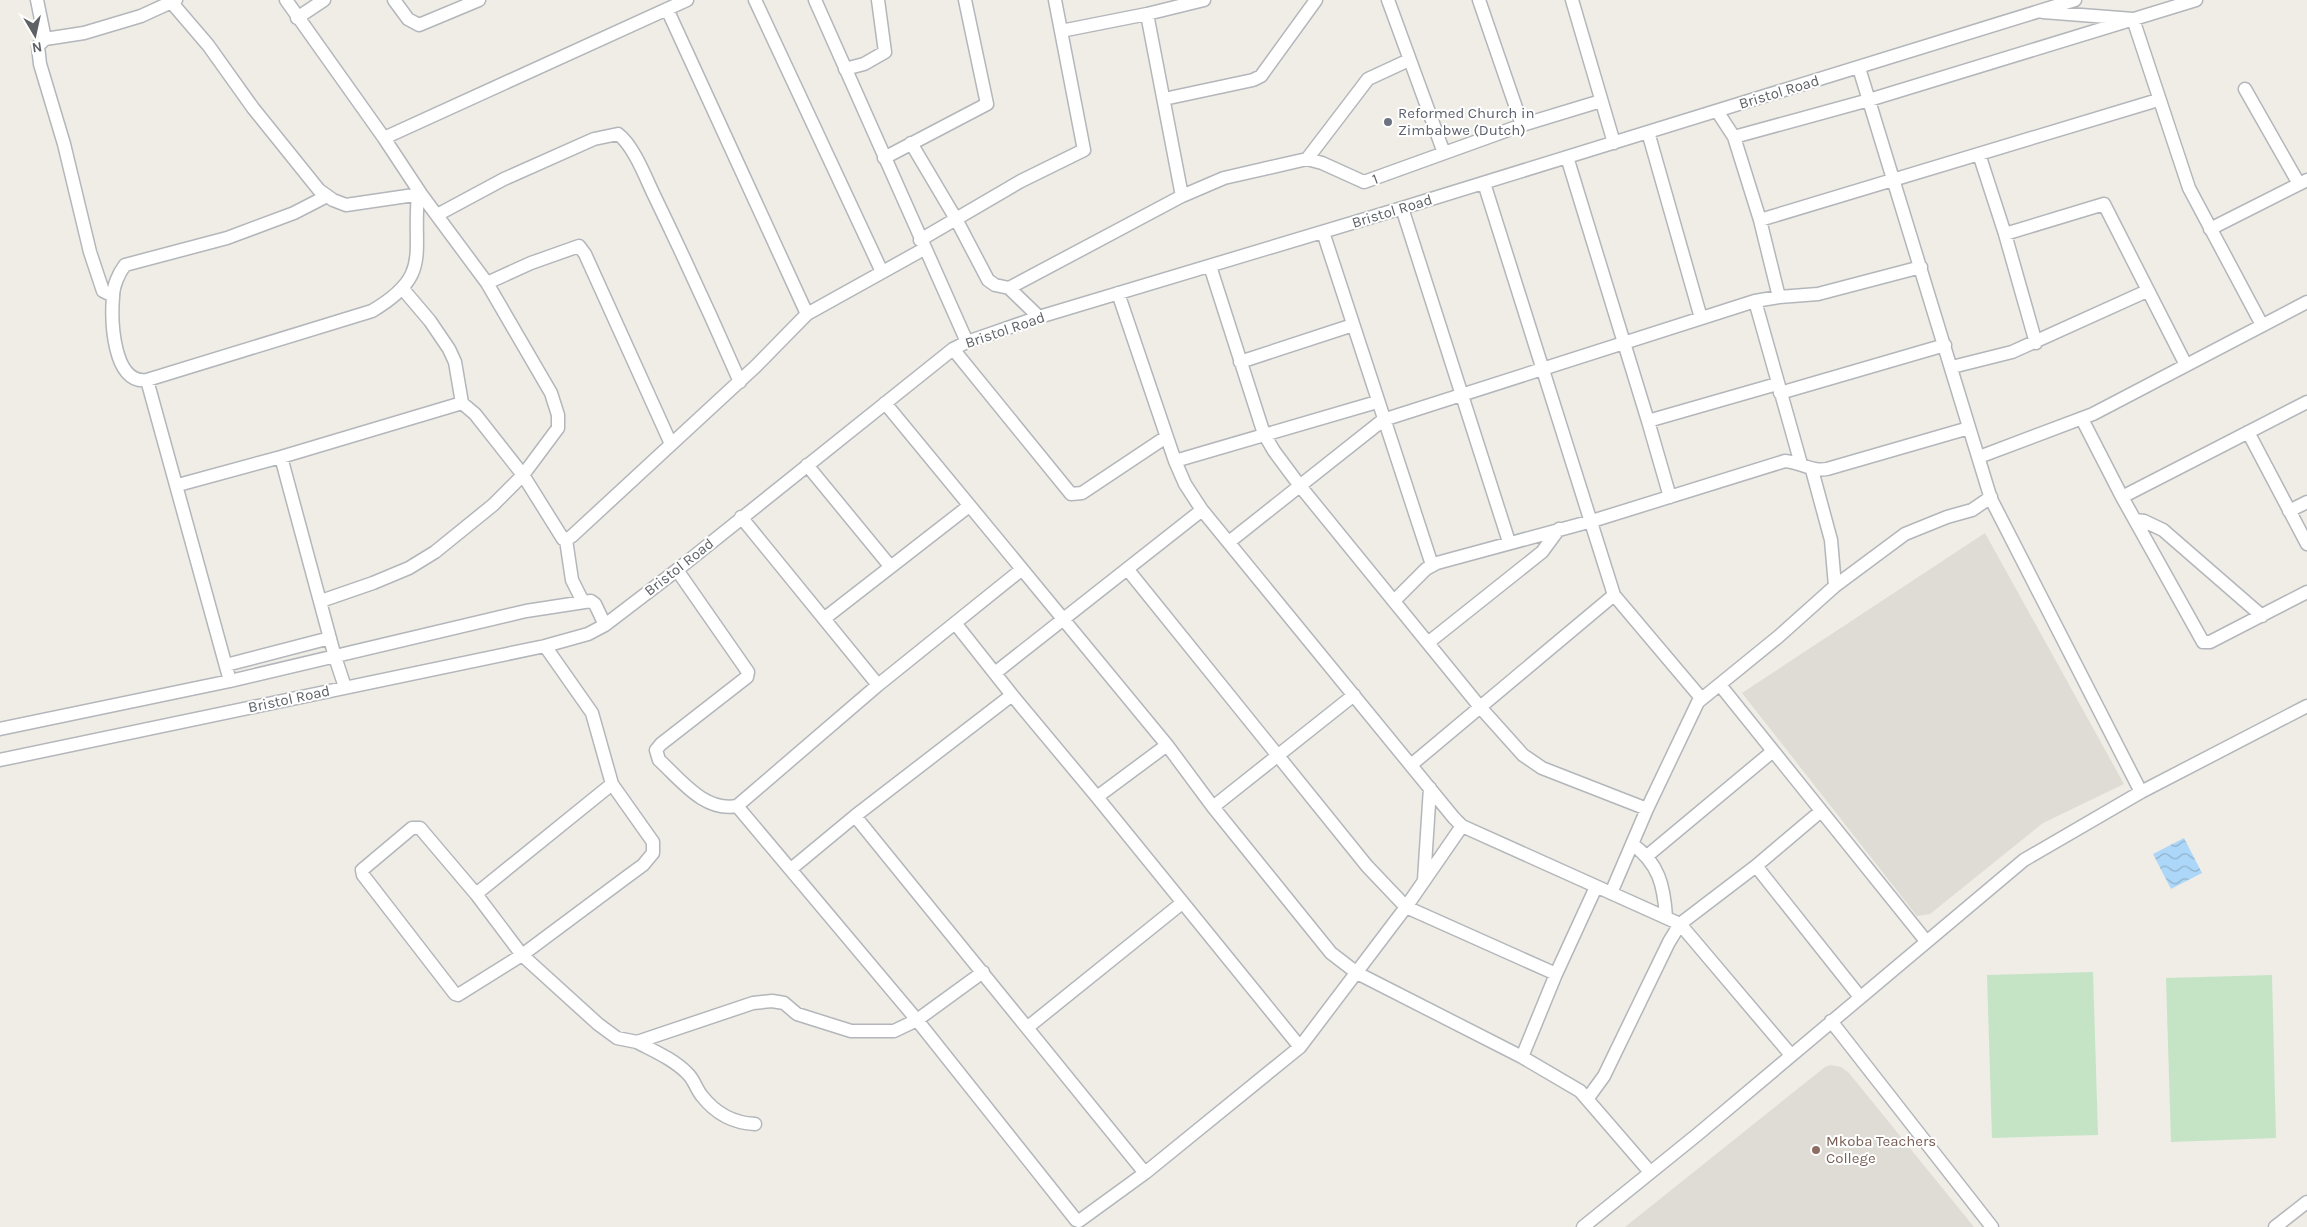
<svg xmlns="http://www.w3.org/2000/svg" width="2307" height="1227" font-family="Karla,sans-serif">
<defs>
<pattern id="water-waves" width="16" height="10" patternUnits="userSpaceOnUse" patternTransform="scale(1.25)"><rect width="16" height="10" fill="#add7f8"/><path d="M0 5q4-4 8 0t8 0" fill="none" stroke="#90b2cc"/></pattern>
</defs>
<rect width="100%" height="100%" fill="#efede6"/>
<path fill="#dedcd4" d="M1985,533L2124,784L2043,823L1930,914L1917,916L1742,693Z
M1831,1065L1841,1067L1849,1073L1974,1227H1625L1825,1067Z"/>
<path fill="#c5e4c5" d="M2093,972L2098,1135L1992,1138L1987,975Z
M2272,975L2276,1138L2171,1142L2166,978Z"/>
<path fill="url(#water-waves)" d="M2184,838L2202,873L2171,889L2153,854Z"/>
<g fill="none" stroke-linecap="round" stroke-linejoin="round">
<defs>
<path id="minor" d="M37,0L45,39
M286,0L384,138L421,194L487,283L551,393L558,415V428L523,475L493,505L435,552L409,568L373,583L321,601
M394,0L408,19L419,25L479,0
M755,0L882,272
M815,0L967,342
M1388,0L1444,153
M1479,0L1522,125
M1572,0L1614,143
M172,3L208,45L253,108L319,190L333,200L346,205L421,194
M667,9L807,314
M2043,12L2133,19L2189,188L2262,325
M1147,14L1182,196
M297,18L324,0
M1061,31L1147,14L1204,0
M1859,68L1991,499L2141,792
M845,69L864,64L885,52L878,0
M2245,89L2299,184
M1164,99L1253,80L1261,76L1316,0
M1717,111L1734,137L1760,220L1779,297
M1648,132L1701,318
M1734,137L1869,100L2196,0
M384,138L687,0
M911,143L956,219L988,280L995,285L1009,288L1039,317
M1979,154L2005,234L2036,343
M1567,157L1648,421
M884,158L987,104L965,0
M1307,159L1322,163L1364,182L1522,125L1601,101
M1484,183L1614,595L1701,698
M327,196L294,213L227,238L125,265C118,274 113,287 113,297C111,321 113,385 147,380L372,311C433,275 412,254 418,195
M1402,208L1509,542
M437,215L504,179L594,139L618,134C633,145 645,176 653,193C683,255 712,318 740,382
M1760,220L2158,100
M2210,229L2307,180
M1323,232L1432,565
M2005,234L2104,204L2186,365
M920,240L1021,181L1084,150L1055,0
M1210,266L1264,434L1274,451L1300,486L1480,707L1523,755L1542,768L1647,809
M487,283L531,263L579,246L585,254L671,444
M402,288L430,321L449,349L455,362L462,403L475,414L523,475L563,539L566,540L572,536L756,366L807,314L924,249
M1009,288L1182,196L1224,178L1307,159L1368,79L1409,60
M1118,293L1175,461L1185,484L1202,510L1454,818L1462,826L1680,924L1791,1055
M113,296L103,291L90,252L64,144L40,64L38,46L45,39L84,33L141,16L176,0
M1755,301L1801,464
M953,349L1071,494L1082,493L1166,437
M1240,362L1353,325
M1952,367L2012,352L2147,291
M147,380L230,681
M1780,393L1945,345
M885,403L1167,745L1213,807L1331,953L1357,973L1522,1057L1580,1091L1650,1172
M2082,419L2122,497L2203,642H2210L2307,592
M2248,432L2307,544
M281,457L335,657L345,687
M1979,457L2093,414L2307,302
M1175,461L1377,402
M807,465L890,566
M1812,470L1831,540L1835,586
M178,485L281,457L462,403
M1670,497L1648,421L1777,384
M2122,497L2307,402
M2289,511L2307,502
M741,517L878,685
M2135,520L2144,521L2163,530L2262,616
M566,540L572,580L583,602
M1229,542L1383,420L1755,301L1779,297L1818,294L1921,267
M677,570L748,672L747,677L661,744L656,750L659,760C681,780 704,812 737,806L878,685L1021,570
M1128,570L1367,866L1406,907L1556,974
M1395,600L1426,569L1437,563L1592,521L1785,461C1801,462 1811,472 1827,469L1969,428
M825,618L969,506
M955,623L1012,695L1097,797L1300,1047
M1429,642L1542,552L1559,529
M226,665L330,638
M995,673L1202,510
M1720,685L1926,941
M0,729L230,681L526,611L591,601L595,604L605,625
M0,760L545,646L588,634L605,625L677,570L953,349L967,342L1039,317L1402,208L2075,0
M1411,765L1614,595
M612,784L476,894L522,955L598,1024L617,1038L637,1042L753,1003L772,1001L784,1003L797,1014L851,1031H894L917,1020L983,972
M1097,797L1167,745
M737,806L917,1020L1076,1220L1079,1221L1145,1173L1300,1047L1406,907L1462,826
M1213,807L1354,695
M855,816L1145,1173
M1632,844C1659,863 1664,886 1666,917
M1647,856L1773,751
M1756,866L1860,997
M791,869L855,816L1012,695
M1424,880L1430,788
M1611,893L1647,809L1698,702L1778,637L1835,586L1905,534L1947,517L1972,510L1991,497
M476,894L420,828H412L362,870L363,875L455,994L458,995L522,955L628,876L643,865L653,853V842L612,784L592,713L545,646
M1831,1021L1992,1227
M1028,1027L1182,903
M637,1042C654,1051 673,1059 687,1073C694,1079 696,1089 702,1096C716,1114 733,1123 755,1124
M1522,1057L1556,974L1596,887
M1588,1098L1604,1076L1669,942L1680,924L1756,866L1821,811
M1583,1227L1698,1134L2024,860L2141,792L2307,706
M2275,1227L2307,1202"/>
</defs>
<use href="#minor" stroke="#b3b6ba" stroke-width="15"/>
<use href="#minor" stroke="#fff" stroke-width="12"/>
</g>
<circle fill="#6b7280" stroke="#fff" stroke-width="2" cx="1388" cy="122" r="5"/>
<circle fill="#8d6e63" stroke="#fff" stroke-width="2" cx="1816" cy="1150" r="5"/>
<g text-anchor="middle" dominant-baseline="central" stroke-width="4" stroke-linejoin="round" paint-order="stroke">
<g font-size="15" fill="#5e6165" stroke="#fff">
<text transform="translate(1779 92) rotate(-17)">Bristol Road</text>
<text transform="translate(1375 179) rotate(-20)">1</text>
<text transform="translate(1392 211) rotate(-17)">Bristol Road</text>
<text transform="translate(1005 330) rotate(-19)">Bristol Road</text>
<text transform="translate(679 567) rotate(-38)">Bristol Road</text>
<text transform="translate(289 699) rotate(-12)">Bristol Road</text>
</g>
<g font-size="15" fill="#5b616d" stroke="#fff" text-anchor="start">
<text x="1398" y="113">Reformed Church in<tspan x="1398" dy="17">Zimbabwe (Dutch)</tspan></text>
</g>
<g font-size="15" fill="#785e54" stroke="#fff" text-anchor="start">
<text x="1826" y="1141">Mkoba Teachers<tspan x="1826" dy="17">College</tspan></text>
</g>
</g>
<g transform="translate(35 35) rotate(171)" stroke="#ffffff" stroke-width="4" paint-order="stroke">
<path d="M0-4L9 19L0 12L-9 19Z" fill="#5e6165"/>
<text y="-8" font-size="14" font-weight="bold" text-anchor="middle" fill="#5e6165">N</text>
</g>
</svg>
